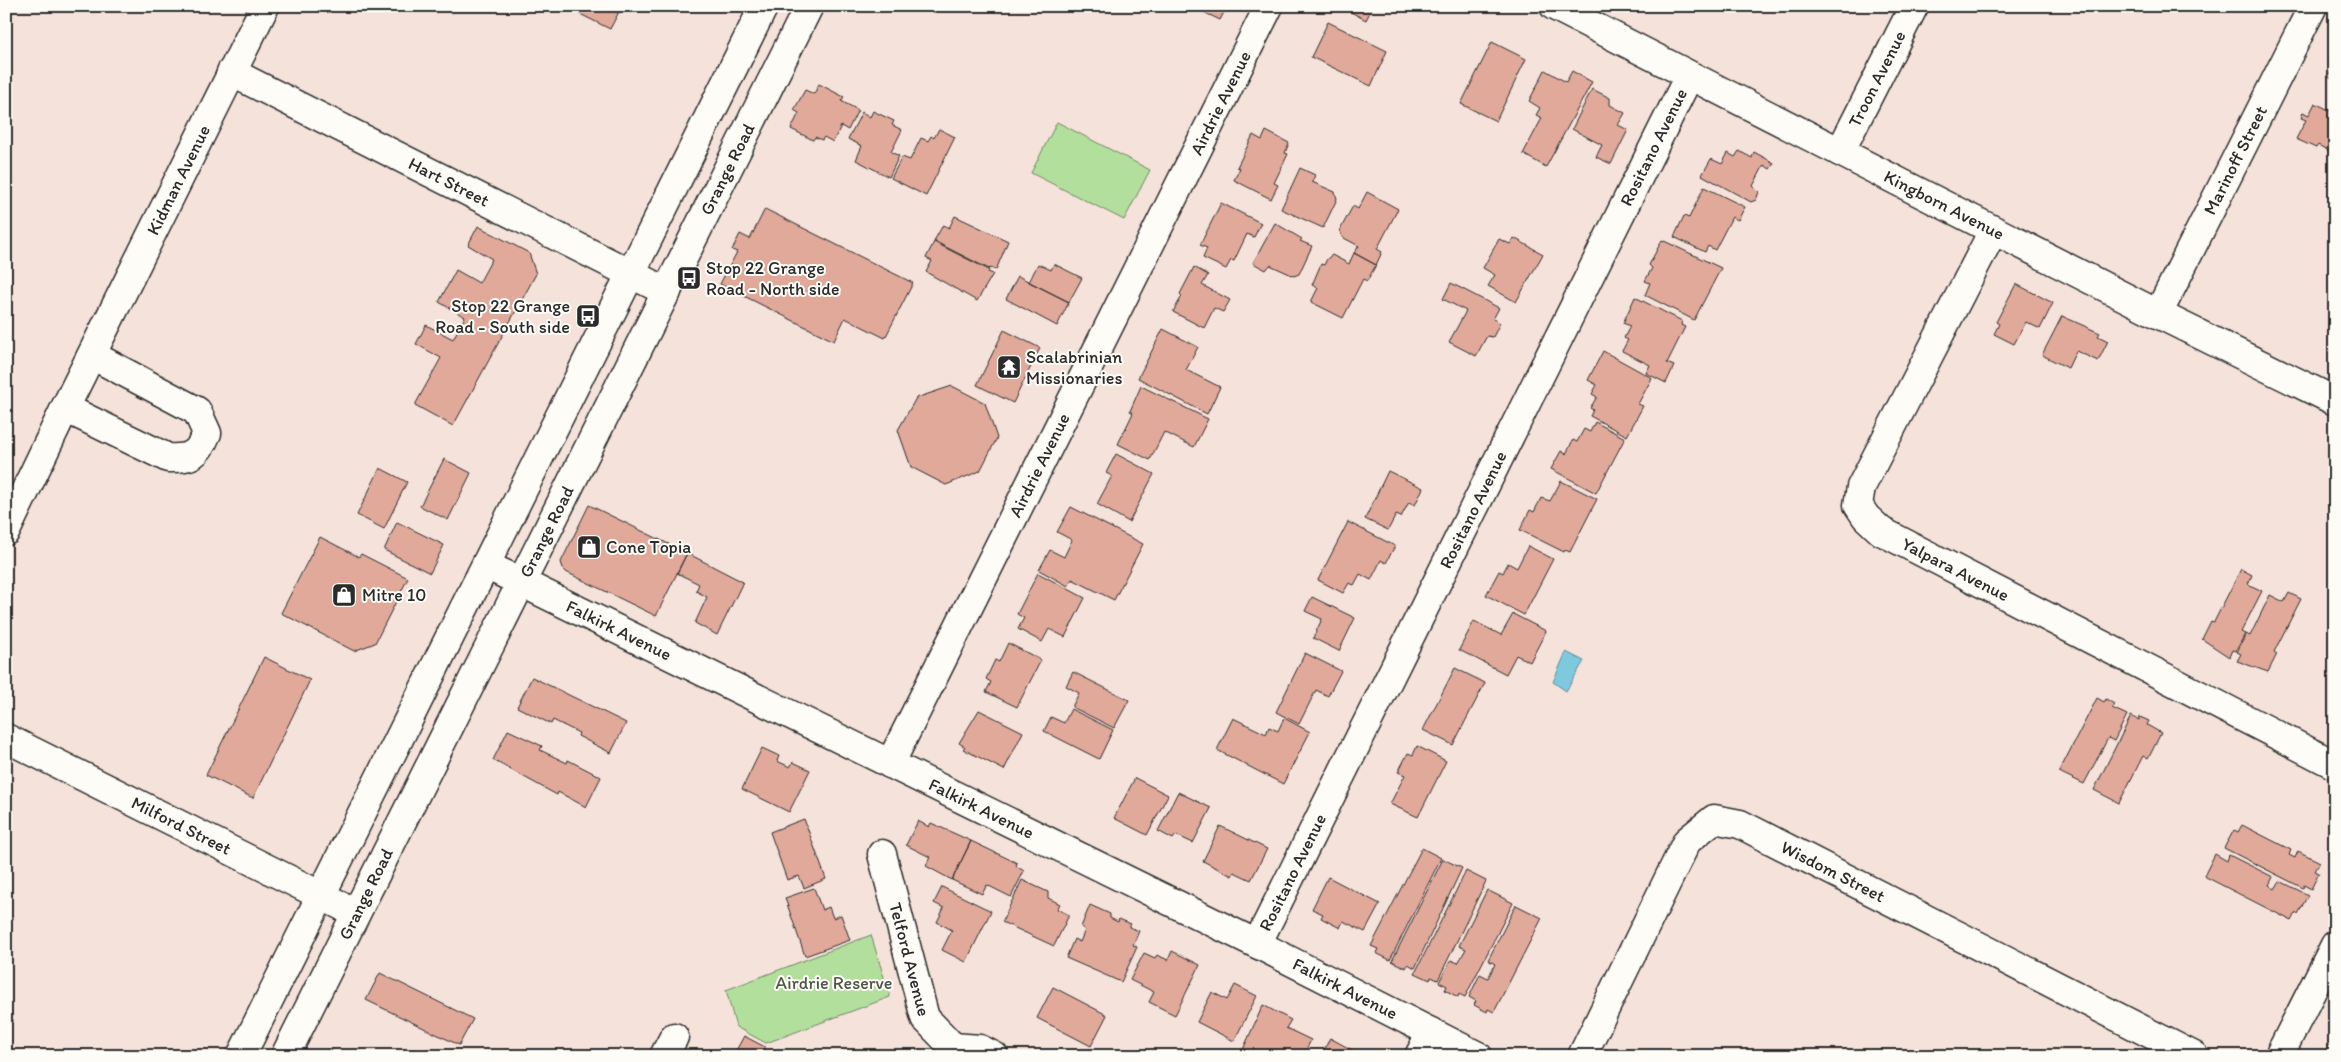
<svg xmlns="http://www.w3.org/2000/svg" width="2341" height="1062" font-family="Itim,sans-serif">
<rect width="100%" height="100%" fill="#f5e3db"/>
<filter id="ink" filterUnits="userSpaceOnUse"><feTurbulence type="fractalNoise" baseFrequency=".02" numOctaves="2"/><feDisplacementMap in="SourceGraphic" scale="10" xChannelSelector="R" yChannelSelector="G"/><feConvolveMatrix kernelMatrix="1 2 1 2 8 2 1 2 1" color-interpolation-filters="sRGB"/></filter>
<g filter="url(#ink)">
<path fill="#b3df9d" stroke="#6f8564" d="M1057,122L1150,170L1124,220L1031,173Z
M871,935L890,997L766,1043L736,1027L726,990Z"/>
<path fill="#7fc9df" stroke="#5d8a97" d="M1566,652L1584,661L1566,691L1553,682Z"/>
<path fill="#e1a99a" stroke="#2b2b2b" d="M564,6H622L610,29Z
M1191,6H1227L1220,20Z
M1339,6H1373L1366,20Z
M1328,22L1387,51L1371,86L1311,57Z
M1492,42L1526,59L1496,121L1461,104Z
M2331,56L2335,58V80L2328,77L2334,65L2329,62Z
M1545,70L1566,82L1572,71L1592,82L1546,167L1523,154L1542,118L1536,115L1540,108L1529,101Z
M819,84L844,97L841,101L858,110L848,130L841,126L833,142L824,137L822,140L815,137L813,140L791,129L799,113L794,110L805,90L814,94Z
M1592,89L1610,98V105L1625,113L1618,125L1628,130L1611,164L1596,157L1602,145L1572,129Z
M2315,103L2335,113V154L2318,145L2316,148L2296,139L2306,120L2301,118L2303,112L2309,115Z
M873,111L894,121L892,125L902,130L891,152L899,156L889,177L856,160L862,146L848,139L862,112L870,117Z
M939,129L955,137L926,196L891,178L902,157L910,160L921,138L928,141L931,136L934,138Z
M1266,131L1289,143L1285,153L1288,154L1274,183L1278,185L1271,199L1234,180L1240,168L1237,167L1253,135L1262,140Z
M1739,151L1752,158L1754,152L1774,163L1770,169L1764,165L1753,186L1759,192L1756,200L1751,202L1702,175L1711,159L1722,164L1728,153L1735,157Z
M1300,168L1315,175L1312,182L1335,192L1337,199L1323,228L1281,209Z
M1704,187L1745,207L1738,220L1732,217L1715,250L1708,246L1705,252L1674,237L1684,216L1689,218Z
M1367,192L1398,209L1377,249L1382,252L1376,265L1354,253L1359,246L1342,237L1340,230L1353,206L1358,209Z
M1221,203L1261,223L1254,237L1247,234L1234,261L1231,260L1226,269L1203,258L1207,248L1200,245Z
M765,209L913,283L885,338L845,318L834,341L720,284L737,252L732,250L740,234L750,239Z
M955,216L1008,241L996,270L990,268L989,269L934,241L943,225L949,228Z
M1275,223L1302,239L1300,241L1312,246L1299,274L1294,276L1270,265L1266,270L1253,263Z
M478,226L529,253L536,274L453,426L415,405L441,358L416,344L426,325L453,339L465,317L439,302L456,270L479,283L492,259L468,245Z
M1514,238L1543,254L1516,302L1488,286L1495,275L1483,268L1499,239L1510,244Z
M1662,240L1721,268L1694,320L1645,295L1650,283L1645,281L1652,268L1649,265Z
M934,242L989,270L988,272L993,274L977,301L926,272L932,261L926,258Z
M1354,253L1376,265L1367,281L1363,279L1343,318L1311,302L1318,288L1312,285L1321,264L1324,265L1327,259L1332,255L1349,264Z
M1038,264L1051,270L1054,264L1082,278L1069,302L1029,282Z
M1194,267L1208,275L1202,285L1230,300L1223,312L1214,308L1204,328L1173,312L1182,296L1180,294Z
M1018,276L1069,302L1057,326L1006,299Z
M1451,283L1499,308L1493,319L1500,323L1493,337L1487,336L1476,356L1449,342L1466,311L1443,299Z
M2016,284L2053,303L2040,329L2026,322L2014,344L1994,334L1999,324L1996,322Z
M1635,297L1682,321L1681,325L1685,327L1667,363L1674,366L1666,383L1646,373L1650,365L1622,351L1628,340L1624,338L1630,326L1623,323Z
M2062,316L2100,333L2098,336L2108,341L2098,361L2076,351L2068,368L2042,355Z
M1163,329L1198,347L1186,370L1220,387L1207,414L1138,378Z
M1004,330L1040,348L1013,403L977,385Z
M1603,351L1652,378L1638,404L1643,406L1627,436L1590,416L1593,410L1590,408L1597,397L1592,394L1597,385L1588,380Z
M952,386L985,403L997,438L980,471L946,485L911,467L898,430L916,398Z
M1141,386L1208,419L1194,447L1164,432L1150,460L1118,444L1133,413L1130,411Z
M1595,422L1625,438L1596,493L1551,469L1561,451L1566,454L1573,440L1577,442L1584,429L1590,432Z
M1116,454L1154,474L1129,522L1097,504L1112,476L1106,473Z
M444,459L471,473L448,520L420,506Z
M380,468L407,482L384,529L357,515Z
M1388,471L1423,488L1415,505L1409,502L1401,517L1396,515L1388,530L1365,519Z
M1561,481L1597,499L1570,552L1565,550L1564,552L1520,530L1530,510L1534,512L1541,498L1550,501Z
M589,505L687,553L656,616L564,571L561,562Z
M1071,507L1143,544L1114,600L1072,579L1068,586L1039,570L1050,550L1064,557L1072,540L1057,532Z
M397,522L444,545L430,573L384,550Z
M1348,522L1395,546L1386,563L1381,560L1371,580L1360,574L1354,585L1349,583L1343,593L1318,580Z
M320,537L359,557L361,554L408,578L375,643L354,651L281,613Z
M1528,546L1553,559L1524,615L1486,595L1499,571L1503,573L1508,563L1517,568Z
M687,553L743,582L717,635L695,623L707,597L696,591L699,584L677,573Z
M2241,569L2252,575L2248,584L2262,591L2241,632L2245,634L2236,651L2232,650L2229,657L2202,639L2211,621L2214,622Z
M1038,573L1085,598L1065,637L1049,629L1042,642L1018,629L1024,618L1017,614Z
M2289,593L2301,599L2274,652L2277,654L2268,672L2237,661L2241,654L2237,652L2246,634L2250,636L2270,595L2284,602Z
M1312,597L1355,618L1339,651L1313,638L1322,619L1305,611Z
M1513,614L1546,631L1530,662L1516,655L1506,674L1459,650L1474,621L1501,635Z
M1008,643L1041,660L1017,707L986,692L991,682L986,679L995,660L999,662Z
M1305,653L1341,671L1328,696L1316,690L1299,724L1276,712Z
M264,657L310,680L253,798L206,775Z
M1455,668L1485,683L1453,745L1423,730Z
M1073,672L1129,700L1114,728L1072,707L1079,693L1066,686Z
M532,677L626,723L611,753L578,736L579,733L553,720L551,724L517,707Z
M2097,698L2104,702L2106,699L2114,704L2112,708L2127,715L2114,741L2108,738L2084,784L2059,772Z
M1071,709L1113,730L1099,759L1044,731L1051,717L1064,723Z
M979,710L1023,732L1004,770L963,749L965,747L959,743Z
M2131,716L2139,720L2140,717L2149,721L2147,725L2161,733L2148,759L2143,756L2119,803L2094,790Z
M1233,718L1266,734L1269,727L1278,731L1284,718L1310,732L1283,784L1217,750Z
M508,730L542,746L540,750L567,763L568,760L601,777L586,807L558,792L557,795L493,760Z
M1417,746L1446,761L1418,817L1390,804L1405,775L1398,772L1408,753L1413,755Z
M762,748L779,756L777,761L790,767L793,762L810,770L789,812L742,789Z
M1135,778L1168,795L1147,835L1114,818Z
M1178,792L1211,808L1193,843L1176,835L1173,839L1158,831Z
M804,819L826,879L804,888L799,876L787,880L770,832Z
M918,821L929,827L931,823L971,841L952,880L926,866L930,857L906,845Z
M2242,825L2291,850L2289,855L2295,858L2298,851L2320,862L2315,871L2319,873L2311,889L2304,885L2303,888L2224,848L2234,830L2238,832Z
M1220,826L1267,849L1251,880L1234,872L1232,876L1203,861Z
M971,841L1017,863L1016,866L1024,871L1011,897L987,885L982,894L952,880Z
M1422,848L1441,858L1390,960L1376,953L1378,949L1371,946Z
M2215,854L2227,861L2229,855L2273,877L2269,885L2275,889L2280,881L2308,895L2298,914L2296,913L2292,921L2204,876Z
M1443,859L1462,868L1415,968L1408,964L1406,968L1392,961Z
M1466,871L1486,881L1438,980L1431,977L1430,980L1415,973Z
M1328,877L1380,904L1365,932L1343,921L1340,928L1321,918L1323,914L1312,909Z
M1022,880L1048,892V898L1060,904L1057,909L1069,915L1054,946L1002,922Z
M942,887L991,911L966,962L942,950L952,930L937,922L944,908L934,903Z
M814,888L822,910L829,907L833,918L841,915L850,940L805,956L785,898Z
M1487,890L1513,903L1465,997L1459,994L1458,997L1445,990L1447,986L1439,982L1451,960L1458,963L1466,949L1459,946Z
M1090,905L1110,914V918L1118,922L1119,919L1131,924L1129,927L1139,931L1133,945L1137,947L1121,982L1066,958L1074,939L1080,942L1085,930L1081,927Z
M1516,905L1542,918L1494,1012L1488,1009L1487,1012L1474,1005L1476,1001L1469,997L1480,974L1488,978L1495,964L1488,960Z
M1172,951L1200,965L1175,1015L1149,1002L1154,992L1130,980L1144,953L1155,958L1157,955L1168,960Z
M380,973L473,1019L459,1045L366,1000Z
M1235,985L1257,996L1234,1041L1197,1022L1212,992L1227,1000Z
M1053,987L1107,1015L1091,1046L1037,1018Z
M1263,1005L1291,1020L1286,1028L1311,1040L1303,1056L1241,1054Z
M744,1036L765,1047L760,1056H733Z
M1330,1038L1363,1056H1321Z"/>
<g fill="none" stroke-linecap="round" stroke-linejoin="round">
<defs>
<g id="street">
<path id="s1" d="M1554,6L2158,314L2335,401"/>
<path id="s2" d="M231,72L667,292"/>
<path id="s3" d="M1840,152L1914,6"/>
<path id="s4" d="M1993,231L1861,487L1858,505L1866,517L1881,531L2335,765"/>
<path id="s5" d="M2158,314L2313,6"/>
<path d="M65,408L168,458C191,459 198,455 207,433L197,411L92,355"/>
<path id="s6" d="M6,531L65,408L265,6"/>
<path id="s7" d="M486,565L1257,944L1478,1056"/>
<path id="s8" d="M6,738L356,913"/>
<path id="s9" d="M890,764L1269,6"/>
<path id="s10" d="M882,854L925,1018L953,1047V1056"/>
<path id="s11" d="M1257,944L1689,76"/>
<path d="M953,1047L980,1049L994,1056"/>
<path d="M664,1056L674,1037"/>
<path d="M1419,1056L1431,1032"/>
<path id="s12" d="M1582,1056L1687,841L1714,819L1740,824L2194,1056"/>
<path d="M2279,1056L2335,945"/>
</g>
<g id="secondary">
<path d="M241,1056L764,6"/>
<path id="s13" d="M285,1056L809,6"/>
</g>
</defs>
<use href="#street" stroke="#2b2b2b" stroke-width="31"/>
<use href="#secondary" stroke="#2b2b2b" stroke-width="31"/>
<use href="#street" stroke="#fdfcf7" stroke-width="28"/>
<use href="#secondary" stroke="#fdfcf7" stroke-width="28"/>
</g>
</g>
<defs>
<symbol id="bus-square" viewBox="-11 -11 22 22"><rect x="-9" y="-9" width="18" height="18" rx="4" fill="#2b2b2b" stroke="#fdfcf7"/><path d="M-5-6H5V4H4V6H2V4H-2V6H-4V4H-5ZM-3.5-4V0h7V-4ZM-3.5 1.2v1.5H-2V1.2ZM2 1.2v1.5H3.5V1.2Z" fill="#fff"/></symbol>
<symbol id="temple-square" viewBox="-11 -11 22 22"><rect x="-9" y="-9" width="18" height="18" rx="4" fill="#2b2b2b" stroke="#fdfcf7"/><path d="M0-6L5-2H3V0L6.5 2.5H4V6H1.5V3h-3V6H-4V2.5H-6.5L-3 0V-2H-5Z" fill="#fff"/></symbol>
<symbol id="shop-square" viewBox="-11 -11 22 22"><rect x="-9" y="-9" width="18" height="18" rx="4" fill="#2b2b2b" stroke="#fdfcf7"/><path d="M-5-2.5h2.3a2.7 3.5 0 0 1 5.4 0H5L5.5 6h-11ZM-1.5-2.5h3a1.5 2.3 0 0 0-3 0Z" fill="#fff"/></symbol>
</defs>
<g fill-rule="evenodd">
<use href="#bus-square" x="675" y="264" width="28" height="28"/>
<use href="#bus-square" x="574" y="302" width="28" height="28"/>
<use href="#temple-square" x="995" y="353" width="28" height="28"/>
<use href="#shop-square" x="575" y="533" width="28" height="28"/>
<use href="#shop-square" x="330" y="581" width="28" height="28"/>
</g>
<g text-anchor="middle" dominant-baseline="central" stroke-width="4" stroke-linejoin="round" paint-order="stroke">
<g font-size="18" fill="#2b2b2b" stroke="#fdfcf7">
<text stroke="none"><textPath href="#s3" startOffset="82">Troon Avenue</textPath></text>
<text stroke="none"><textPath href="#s9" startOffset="739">Airdrie Avenue</textPath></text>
<text stroke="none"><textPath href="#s11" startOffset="890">Rositano Avenue</textPath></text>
<text stroke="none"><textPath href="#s5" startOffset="172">Marinoff Street</textPath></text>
<text stroke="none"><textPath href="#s13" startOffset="991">Grange Road</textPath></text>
<text stroke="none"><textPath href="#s6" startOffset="391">Kidman Avenue</textPath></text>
<text stroke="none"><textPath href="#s2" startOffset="244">Hart Street</textPath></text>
<text stroke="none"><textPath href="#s1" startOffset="438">Kingborn Avenue</textPath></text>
<text stroke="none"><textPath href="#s9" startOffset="334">Airdrie Avenue</textPath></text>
<text stroke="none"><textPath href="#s11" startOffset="485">Rositano Avenue</textPath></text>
<text stroke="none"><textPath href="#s13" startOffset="586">Grange Road</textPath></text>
<text stroke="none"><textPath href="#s4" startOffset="425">Yalpara Avenue</textPath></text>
<text stroke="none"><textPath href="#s7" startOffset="148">Falkirk Avenue</textPath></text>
<text stroke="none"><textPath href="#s7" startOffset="552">Falkirk Avenue</textPath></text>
<text stroke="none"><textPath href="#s8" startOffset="196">Milford Street</textPath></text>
<text stroke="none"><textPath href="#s12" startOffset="405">Wisdom Street</textPath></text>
<text stroke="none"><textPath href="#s11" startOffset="80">Rositano Avenue</textPath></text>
<text stroke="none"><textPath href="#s13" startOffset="181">Grange Road</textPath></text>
<text stroke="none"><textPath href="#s10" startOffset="109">Telford Avenue</textPath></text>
<text stroke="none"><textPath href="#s7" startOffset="958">Falkirk Avenue</textPath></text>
</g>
<g font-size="18" fill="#2b2b2b" stroke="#fdfcf7" text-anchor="start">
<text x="706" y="268">Stop 22 Grange<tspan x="706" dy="21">Road - North side</tspan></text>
<text x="570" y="306" text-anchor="end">Stop 22 Grange<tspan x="570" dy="21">Road - South side</tspan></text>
<text x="1026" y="357">Scalabrinian<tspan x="1026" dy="21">Missionaries</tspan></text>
<text x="606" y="547">Cone Topia</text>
<text x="362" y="595">Mitre 10</text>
</g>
<g font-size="18" fill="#4d5848" stroke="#fdfcf7">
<text x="834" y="983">Airdrie Reserve</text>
</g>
</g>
<rect width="2341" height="1062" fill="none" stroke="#fdfcf7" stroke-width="25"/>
<rect x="12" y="12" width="2316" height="1037" fill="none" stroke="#2b2b2b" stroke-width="2" filter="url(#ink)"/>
</svg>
